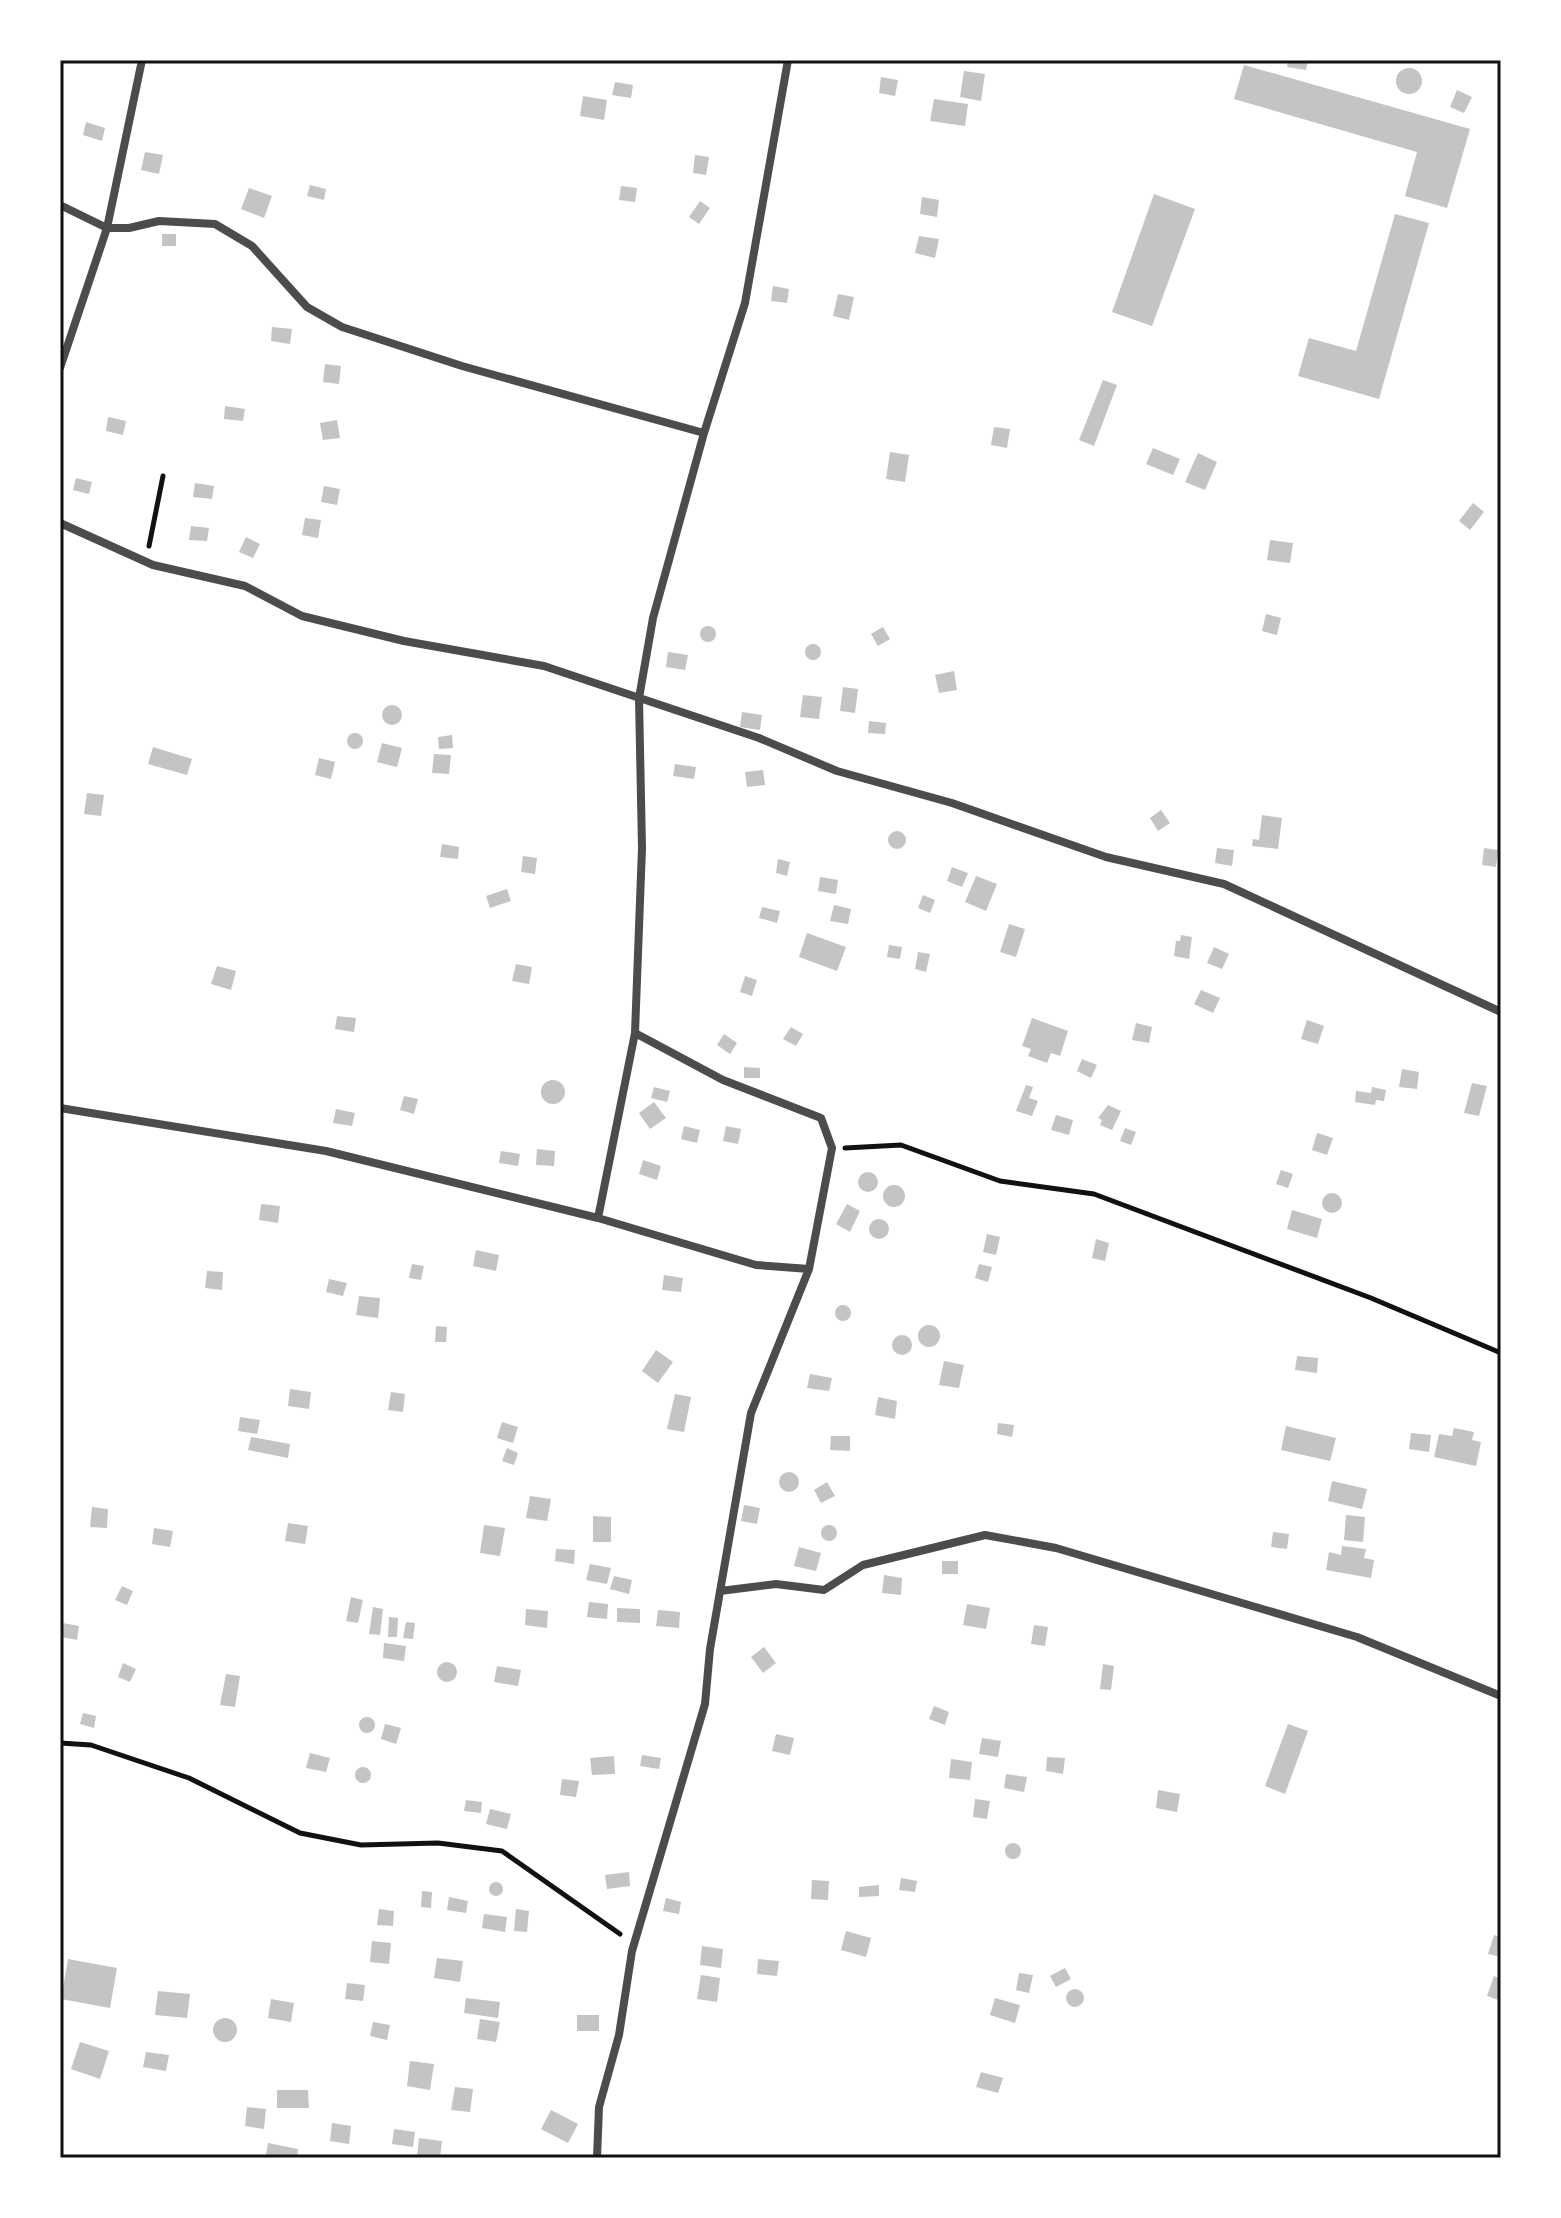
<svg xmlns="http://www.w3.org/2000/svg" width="1561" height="2218" font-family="'Noto Serif',serif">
<rect width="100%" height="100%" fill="#fff"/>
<path fill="#c4c4c4" d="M1288,60H1308L1306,70L1287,67Z
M1244,65L1470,129L1447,208L1405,196L1417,152L1234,99Z
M1396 81a13 13 0 1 1 26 0a13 13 0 1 1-26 0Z
M964,71L985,74L981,101L960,97Z
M881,77L898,80L895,96L879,93Z
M615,82L633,85L631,98L612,95Z
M1457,90L1472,97L1464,113L1450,107Z
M583,96L607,100L604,120L580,116Z
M934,99L968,104L965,126L930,121Z
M86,122L105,128L102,141L83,135Z
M145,152L163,155L159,174L141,170Z
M695,155L709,157L706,175L693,173Z
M310,185L326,189L324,200L307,196Z
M621,186L637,188L635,202L619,200Z
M249,188L272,196L264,218L241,209Z
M1154,194L1195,209L1152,326L1112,312Z
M922,197L939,200L937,217L920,214Z
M700,201L710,208L699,224L689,217Z
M1395,214L1429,223L1379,399L1298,376L1309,338L1356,351Z
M162,234H176V246H162Z
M919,236L939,239L935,258L915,253Z
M773,286L789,289L787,303L771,301Z
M838,294L854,297L849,320L833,316Z
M272,327L292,329L290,344L271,341Z
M325,364L341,366L339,384L323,382Z
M1103,380L1117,385L1094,446L1079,440Z
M225,406L245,409L243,421L224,419Z
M108,417L126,421L123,435L106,431Z
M337,420L340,438L323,440L320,423Z
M994,427L1010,429L1007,448L991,445Z
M1153,448L1180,459L1173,475L1146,464Z
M890,452L909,455L905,482L886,479Z
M1198,453L1217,462L1205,490L1185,482Z
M76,478L92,482L89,494L73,490Z
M195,483L214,486L212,499L193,497Z
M324,486L340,489L337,505L321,502Z
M1473,503L1484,512L1470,530L1459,521Z
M305,518L321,520L318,538L302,535Z
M191,526L209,528L207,541L189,540Z
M246,537L260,544L253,558L239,552Z
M1270,540L1293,543L1290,563L1267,560Z
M1266,614L1281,618L1277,635L1262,631Z
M700 634a8 8 0 1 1 16 0a8 8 0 1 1-16 0Z
M883,627L890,639L878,646L871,634Z
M805 652a8 8 0 1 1 16 0a8 8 0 1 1-16 0Z
M668,652L688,655L685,670L666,667Z
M954,671L957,690L939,693L935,675Z
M843,687L858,689L855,713L840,711Z
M803,695L822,697L819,719L800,717Z
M382 715a10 10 0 1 1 20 0a10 10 0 1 1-20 0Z
M742,712L762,715L760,730L740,727Z
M869,721L886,723L885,734L868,733Z
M347 741a8 8 0 1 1 16 0a8 8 0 1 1-16 0Z
M452,735L453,748L439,749L438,737Z
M382,743L402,748L397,767L377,762Z
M153,747L192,759L187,775L148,764Z
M434,754L451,755L449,774L432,773Z
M319,758L335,762L331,779L315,775Z
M675,764L696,767L694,779L673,776Z
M763,770L765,785L747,787L745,772Z
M87,793L104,795L101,816L84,814Z
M1161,810L1170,823L1158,831L1150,818Z
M1262,815L1282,818L1278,849L1252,846L1253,839L1259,840Z
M888 840a9 9 0 1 1 18 0a9 9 0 1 1-18 0Z
M442,844L459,847L458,859L440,857Z
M1217,848L1234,850L1232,866L1215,863Z
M1484,848L1498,850L1496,867L1482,865Z
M523,856L537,858L535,874L521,872Z
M778,859L790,862L787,876L776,873Z
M952,867L968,873L962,887L947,881Z
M976,876L997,884L986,911L965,902Z
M820,877L838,880L836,894L818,891Z
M507,889L511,901L490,908L486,896Z
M923,895L935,900L930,913L918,908Z
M834,905L851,909L848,924L830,921Z
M762,907L780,911L777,923L759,918Z
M1009,924L1025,929L1016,957L1000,952Z
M807,933L846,947L837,971L799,957Z
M1181,935L1192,937L1189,959L1174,956L1176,941H1180Z
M889,945L902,947L900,959L887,957Z
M1214,947L1229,954L1222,969L1207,963Z
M918,952L930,954L926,972L915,969Z
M516,964L532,967L529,984L512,981Z
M217,966L236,971L231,990L211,984Z
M745,976L757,980L752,996L740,992Z
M1201,990L1220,998L1213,1013L1194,1004Z
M337,1016L356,1018L354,1032L335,1029Z
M1032,1018L1068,1031L1060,1056L1051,1053L1047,1063L1028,1056L1031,1049L1022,1046Z
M1307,1020L1324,1026L1318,1044L1301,1039Z
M1136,1023L1152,1027L1149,1043L1132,1040Z
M791,1027L803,1034L796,1046L783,1039Z
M724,1034L737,1043L730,1054L717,1045Z
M1082,1059L1097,1065L1091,1078L1077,1071Z
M744,1067L760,1068V1078H744Z
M1402,1069L1419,1072L1417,1089L1399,1087Z
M541 1092a12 12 0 1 1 24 0a12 12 0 1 1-24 0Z
M1472,1083L1487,1086L1479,1116L1464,1113Z
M1026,1085L1033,1087L1029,1098L1038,1101L1032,1116L1016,1111Z
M654,1087L670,1091L667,1102L651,1098Z
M1372,1087L1386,1090L1384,1101L1376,1100L1375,1105L1355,1102L1356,1091L1371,1093Z
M404,1096L418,1099L414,1114L400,1110Z
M654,1102L666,1118L650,1129L639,1113Z
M1108,1105L1121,1111L1112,1130L1100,1125L1102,1120L1098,1118Z
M336,1109L355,1113L352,1126L333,1123Z
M1056,1115L1073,1120L1069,1135L1051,1130Z
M684,1126L700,1130L697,1143L681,1139Z
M726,1126L741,1129L738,1144L723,1141Z
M1125,1128L1136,1132L1131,1145L1120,1141Z
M1317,1133L1333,1138L1327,1155L1312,1150Z
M537,1149L555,1151L554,1166L536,1165Z
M501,1151L520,1154L518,1166L499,1163Z
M643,1160L661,1166L657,1180L639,1174Z
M1281,1170L1293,1174L1288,1188L1276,1184Z
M858 1182a10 10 0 1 1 20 0a10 10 0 1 1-20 0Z
M883 1196a11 11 0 1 1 22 0a11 11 0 1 1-22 0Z
M1322 1203a10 10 0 1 1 20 0a10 10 0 1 1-20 0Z
M261,1204L280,1206L278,1223L259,1220Z
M847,1204L860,1211L850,1232L836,1224Z
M1292,1210L1322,1219L1317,1238L1287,1229Z
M869 1229a10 10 0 1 1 20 0a10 10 0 1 1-20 0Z
M987,1234L1000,1237L996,1255L983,1252Z
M1096,1239L1109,1243L1105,1261L1092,1258Z
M476,1250L499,1255L496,1271L473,1266Z
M412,1264L424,1266L421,1280L409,1278Z
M979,1264L992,1267L988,1282L975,1278Z
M207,1271L223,1272L222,1290L205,1288Z
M664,1275L683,1278L681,1292L662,1290Z
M329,1279L347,1283L343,1296L326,1292Z
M359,1296L380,1298L378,1318L356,1315Z
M835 1313a8 8 0 1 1 16 0a8 8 0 1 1-16 0Z
M918 1336a11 11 0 1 1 22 0a11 11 0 1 1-22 0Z
M436,1326L447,1327L446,1342H435Z
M892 1345a10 10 0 1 1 20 0a10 10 0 1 1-20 0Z
M656,1350L673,1362L658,1383L642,1371Z
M1297,1356L1318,1358L1317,1373L1295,1370Z
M944,1361L964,1365L959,1388L939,1385Z
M810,1374L832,1378L829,1391L807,1388Z
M290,1389L311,1392L309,1409L288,1406Z
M391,1392L405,1394L403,1412L388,1410Z
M675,1394L691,1397L684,1432L667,1429Z
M878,1397L897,1401L895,1419L875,1415Z
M240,1417L260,1420L257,1434L238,1431Z
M502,1422L518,1427L513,1443L497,1438Z
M998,1423L1014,1425L1012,1437L997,1434Z
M1286,1426L1336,1438L1330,1461L1281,1450Z
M1454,1428L1474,1432L1472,1440L1481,1442L1476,1466L1434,1457L1439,1434L1452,1436Z
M1411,1433L1431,1435L1429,1452L1409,1449Z
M831,1436H850V1451L830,1450Z
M251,1437L290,1444L288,1458L248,1450Z
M507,1448L518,1453L514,1465L502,1461Z
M779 1482a10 10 0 1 1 20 0a10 10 0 1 1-20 0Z
M1332,1481L1367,1489L1362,1509L1328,1501Z
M827,1482L835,1496L821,1503L814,1490Z
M530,1496L551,1499L547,1521L526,1518Z
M744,1505L760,1508L757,1524L741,1521Z
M92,1507L108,1509L107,1528L90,1527Z
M1346,1515L1365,1517L1363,1542L1344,1540Z
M593,1516L611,1517V1542H593Z
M288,1523L308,1526L305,1544L285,1541Z
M484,1525L505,1528L500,1556L480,1553Z
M821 1533a8 8 0 1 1 16 0a8 8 0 1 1-16 0Z
M154,1528L173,1531L170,1547L152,1544Z
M1273,1532L1289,1534L1287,1549L1271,1547Z
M1342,1546L1366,1549L1364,1558L1374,1560L1371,1578L1326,1570L1329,1552L1341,1555Z
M799,1547L821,1553L816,1571L794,1566Z
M556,1549L575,1550L574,1564L555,1561Z
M942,1561H958V1574H942Z
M590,1564L611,1568L607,1584L586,1580Z
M884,1575L902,1578L901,1595L882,1593Z
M614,1576L632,1580L629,1594L610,1589Z
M122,1586L133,1591L127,1605L115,1600Z
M351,1597L363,1600L358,1623L346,1621Z
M589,1602L608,1604L607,1619L587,1617Z
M967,1604L990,1608L986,1629L963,1625Z
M373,1607L383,1609L380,1635L369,1634Z
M617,1608L640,1609V1623L617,1622Z
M526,1609L548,1611L547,1628L525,1625Z
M658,1610L680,1612L679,1628L656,1626Z
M389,1617L398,1618L397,1637H388Z
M406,1622L415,1623L413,1639L403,1638Z
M63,1623L79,1626L77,1640L61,1637Z
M1034,1625L1048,1627L1045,1646L1031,1644Z
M384,1643L406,1646L404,1661L383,1658Z
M764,1647L776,1663L763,1673L751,1657Z
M437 1672a10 10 0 1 1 20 0a10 10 0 1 1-20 0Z
M123,1663L136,1669L130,1682L118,1677Z
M1103,1664L1114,1666L1111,1690L1100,1689Z
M497,1666L521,1670L518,1686L494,1682Z
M226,1674L240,1676L235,1707L220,1705Z
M934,1706L949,1712L945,1725L929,1719Z
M83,1713L96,1716L94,1728L80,1724Z
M359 1725a8 8 0 1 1 16 0a8 8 0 1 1-16 0Z
M385,1724L401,1728L396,1744L381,1739Z
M1288,1724L1308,1731L1285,1794L1265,1786Z
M776,1734L794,1738L790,1755L772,1751Z
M982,1738L1001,1741L998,1757L979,1754Z
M310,1753L330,1758L326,1772L306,1768Z
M642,1755L661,1758L659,1769L640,1766Z
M614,1756L615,1774L592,1775L590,1758Z
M1047,1757L1065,1758L1063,1774L1046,1771Z
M951,1759L972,1762L970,1780L949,1778Z
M355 1775a8 8 0 1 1 16 0a8 8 0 1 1-16 0Z
M1006,1774L1027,1777L1024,1792L1004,1788Z
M562,1779L579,1781L576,1797L560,1795Z
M1158,1790L1180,1794L1177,1812L1156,1808Z
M975,1799L990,1801L987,1819L973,1817Z
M466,1800L482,1802L481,1813L464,1811Z
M490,1809L511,1814L507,1829L486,1824Z
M1005 1851a8 8 0 1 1 16 0a8 8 0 1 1-16 0Z
M629,1872L630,1886L607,1889L605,1875Z
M901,1878L917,1881L915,1892L899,1890Z
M812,1880L829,1881L828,1900L811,1899Z
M489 1889a7 7 0 1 1 14 0a7 7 0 1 1-14 0Z
M879,1885V1896L859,1897V1887Z
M422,1891L432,1892L431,1908L421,1907Z
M449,1897L468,1901L466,1913L447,1910Z
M666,1898L681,1902L679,1914L663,1911Z
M379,1909L394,1911L393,1926L377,1925Z
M516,1909L529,1911L527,1932L514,1931Z
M484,1914L507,1917L505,1932L482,1928Z
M846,1931L871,1938L866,1957L841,1950Z
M1494,1935L1501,1937V1957L1488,1954Z
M372,1941L391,1943L389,1964L370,1962Z
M702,1946L723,1949L721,1968L700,1965Z
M437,1958L463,1961L460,1982L434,1978Z
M68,1959L117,1968L110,2008L61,1999Z
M758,1959L779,1961L777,1976L757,1974Z
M1065,1968L1071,1979L1056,1987L1050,1976Z
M1019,1973L1033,1975L1029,1993L1016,1990Z
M701,1975L720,1978L717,2002L697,1999Z
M1494,1976L1501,1979V2001L1487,1996Z
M347,1983L365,1985L363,2001L345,1999Z
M1066 1998a9 9 0 1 1 18 0a9 9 0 1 1-18 0Z
M158,1991L190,1994L187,2018L155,2015Z
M466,1998L500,2002L498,2018L464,2013Z
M995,1998L1020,2005L1015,2023L990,2015Z
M271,1999L294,2003L291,2022L268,2018Z
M577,2015H599V2031H577Z
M213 2030a12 12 0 1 1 24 0a12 12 0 1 1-24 0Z
M480,2019L500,2022L496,2042L477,2039Z
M373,2022L390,2025L387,2040L370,2036Z
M80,2042L109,2051L100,2079L71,2069Z
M146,2052L169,2055L166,2071L143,2067Z
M410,2061L434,2064L430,2090L407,2086Z
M981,2072L1003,2078L998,2093L976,2087Z
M455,2087L473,2089L470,2112L451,2110Z
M277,2090H308L309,2108H277Z
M247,2107L266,2109L264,2129L245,2126Z
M551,2110L578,2124L568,2143L541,2129Z
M332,2123L351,2126L349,2144L330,2141Z
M394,2129L415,2132L413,2147L392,2144Z
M419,2138L442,2141L440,2158L417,2157Z
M268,2143L298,2149L297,2158L266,2155Z"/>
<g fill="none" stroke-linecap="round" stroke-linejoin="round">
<path stroke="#111" stroke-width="5" d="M149,546L163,476
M845,1148L901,1145L1000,1181L1094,1194L1371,1298L1501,1353
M60,1743L91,1745L189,1778L300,1833L361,1845L438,1843L502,1851L620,1934"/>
<path stroke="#4c4c4c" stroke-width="8" d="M60,205L107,228H129L159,221L215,224L252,246L307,307L342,327L462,366L704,433
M60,368L107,228L142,60
M60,523L153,565L245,586L302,616L404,641L544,666L759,738L837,771L952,803L1106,857L1224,884L1501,1012
M60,1108L326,1151L598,1218L756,1265L809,1269
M598,1218L635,1033
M720,1591L776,1584L824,1590L863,1565L985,1535L1056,1548L1357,1637L1501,1696
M597,2158L599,2107L619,2035L632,1951L705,1704L710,1649L751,1413L809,1269L832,1148L821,1118L723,1080L635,1033L642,848L639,698L653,618L704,433L745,303L788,60"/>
</g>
<rect width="1561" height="2218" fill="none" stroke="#ffffff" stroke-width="124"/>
<rect x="62" y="62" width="1437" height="2094" fill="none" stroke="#111" stroke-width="3"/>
</svg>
